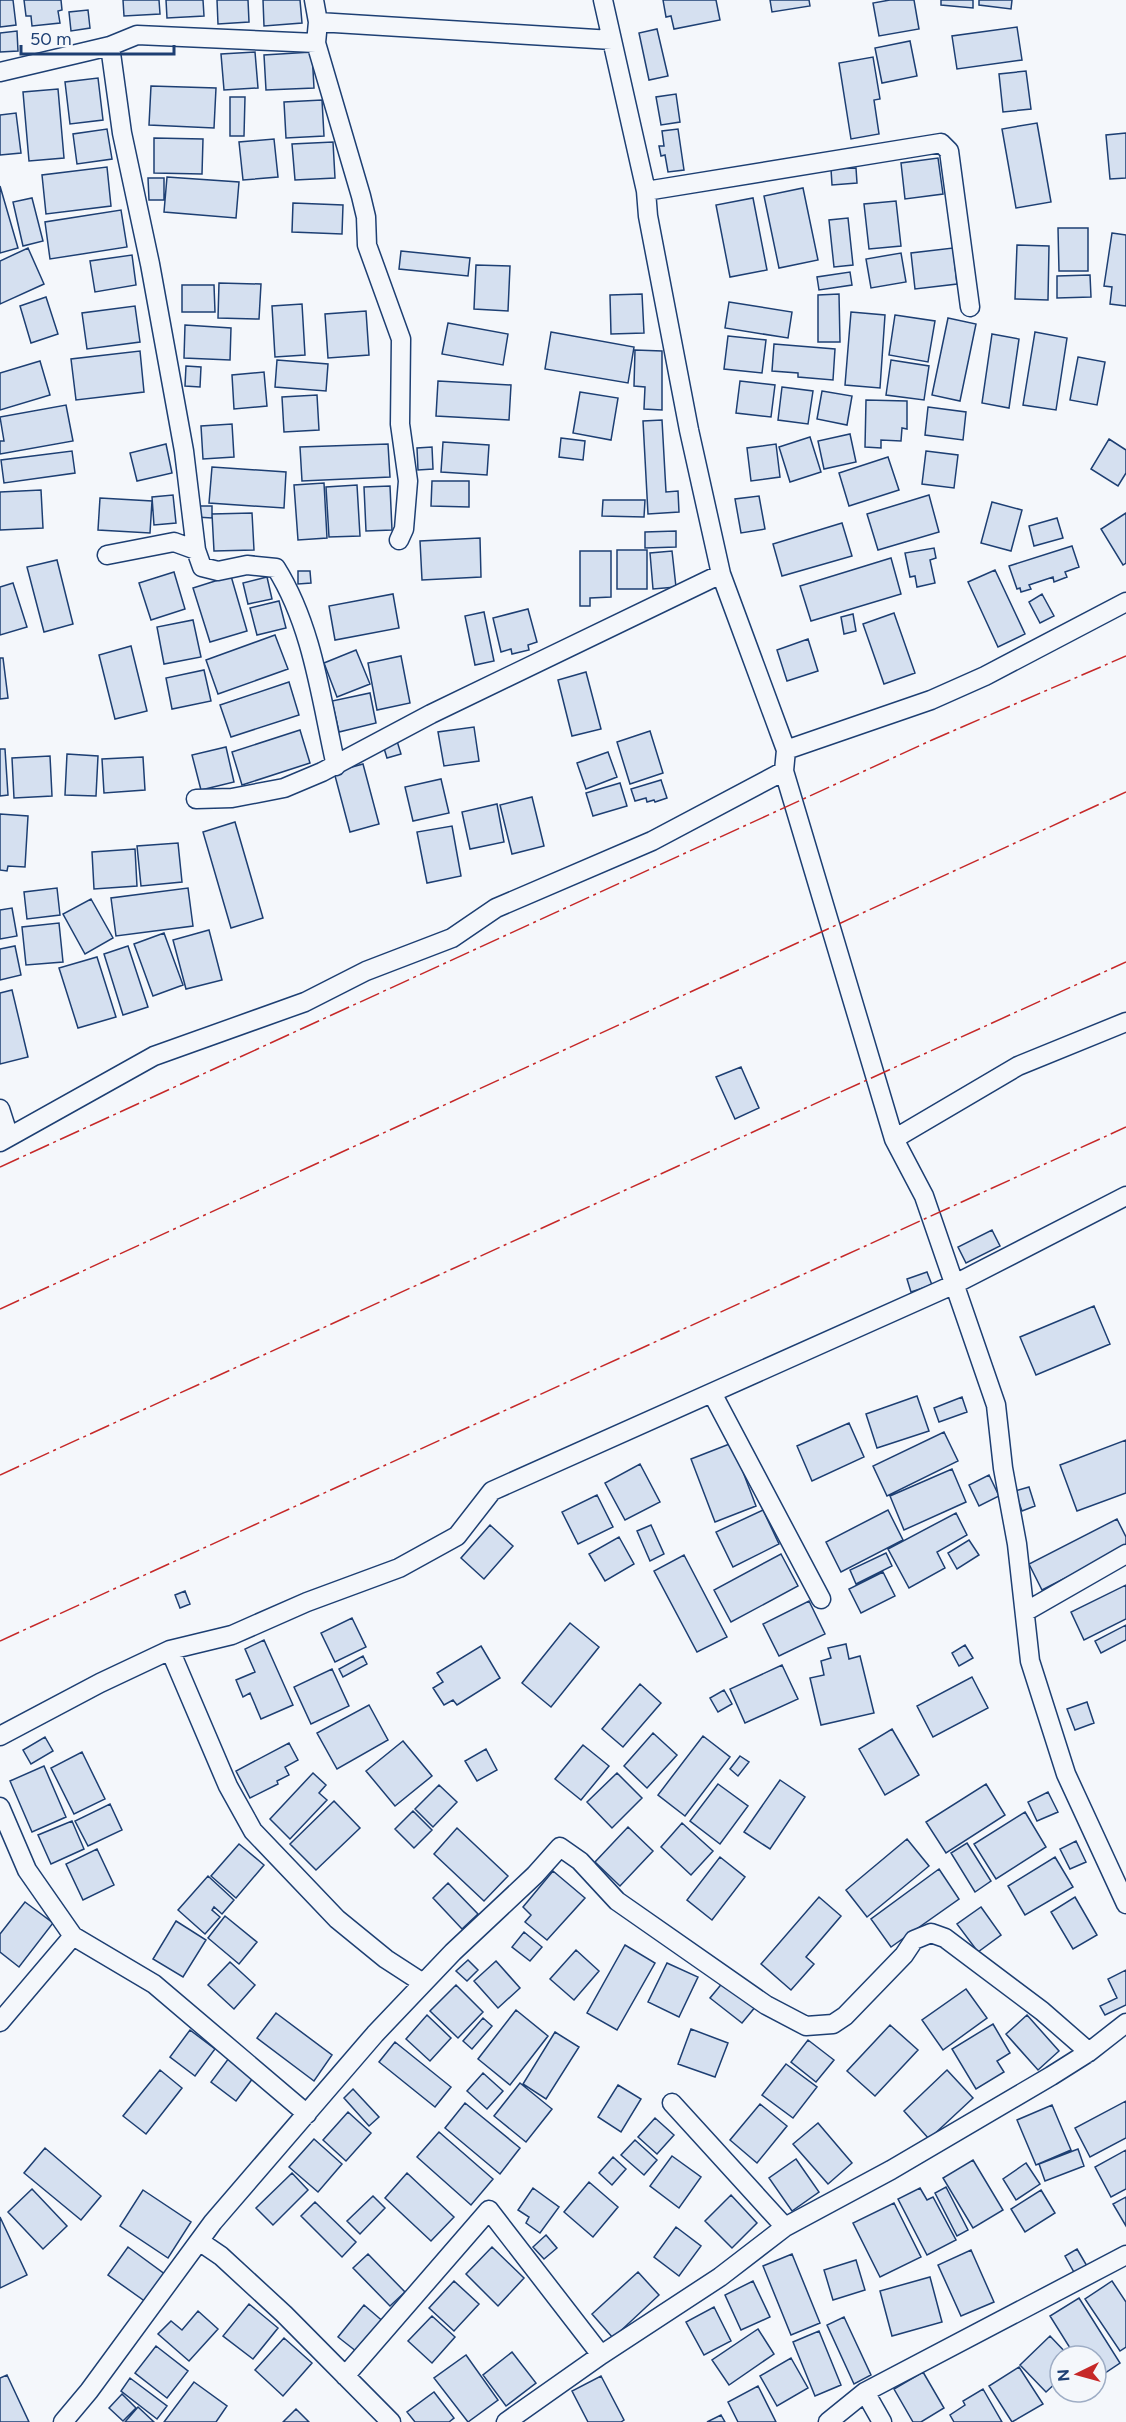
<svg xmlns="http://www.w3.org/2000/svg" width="1126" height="2422" font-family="Figtree,sans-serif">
<rect width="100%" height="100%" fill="#f4f7fb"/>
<path fill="#d5e0f0" stroke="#1d3f73" stroke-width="1.5" d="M0,0H13L16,25L0,27Z
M24,0H61L62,10L58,11L60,23L32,26L31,16H26Z
M123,0H159L160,14L124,16Z
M166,0H203L204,16L167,18Z
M217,0H248L249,22L218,24Z
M263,0H300L302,23L264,26Z
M663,0H716L720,20L674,29L671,16L666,17Z
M770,0H809L810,6L772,12Z
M890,0H914L919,29L879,36L873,3Z
M941,0H973V8L941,5Z
M979,0H1012L1011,9L979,5Z
M88,10L90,28L71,31L69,12Z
M1017,27L1022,60L957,69L952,36Z
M657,29L668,76L649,80L639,33Z
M17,31L18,51L0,52V33Z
M910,41L917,76L882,83L875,48Z
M255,52L258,88L224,90L221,54Z
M312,52L314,88L266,90L264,55Z
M873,57L880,99L874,100L879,134L851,139L839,63Z
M1026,71L1031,109L1003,112L999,74Z
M98,78L103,120L70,124L65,82Z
M151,86L216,88L214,128L149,125Z
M58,89L64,158L29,161L23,92Z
M676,94L680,122L661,125L656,97Z
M230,97H245L244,136H230Z
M322,100L324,136L286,138L284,102Z
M16,113L21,153L0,155V115Z
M1037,123L1051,202L1016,208L1002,129Z
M107,129L112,159L77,164L73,134Z
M678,129L684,170L668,172L665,155L661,156L659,146H664L662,131Z
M1126,133V178L1110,179L1106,135Z
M154,138L203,139L202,174L154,173Z
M274,139L278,177L243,180L239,142Z
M333,142L335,178L295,180L292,144Z
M938,158L943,194L905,199L901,163Z
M107,167L111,206L46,214L42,175Z
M856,168L857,183L832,185L831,169Z
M167,177L239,182L236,218L164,212Z
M148,178H164V200H149Z
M0,186L18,248L0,253Z
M803,188L818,260L779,268L764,196Z
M32,198L43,241L23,246L13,202Z
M753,198L767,270L730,277L716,205Z
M896,201L901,246L869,249L864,204Z
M293,203L343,205L342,234L292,232Z
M121,210L127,247L50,259L45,222Z
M848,218L853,265L834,267L829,220Z
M1058,228H1088V271H1059Z
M1112,233L1126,235V306L1110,304L1112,287L1104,286Z
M1017,245L1049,246L1048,300L1015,299Z
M28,248L44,284L0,304V261Z
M953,248L957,284L915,289L911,253Z
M401,251L470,258L468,276L399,269Z
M901,253L906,282L871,288L866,259Z
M132,255L136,285L95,292L90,261Z
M476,265L510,266L508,311L474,309Z
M850,272L852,285L819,290L817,277Z
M1090,275L1091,297L1057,298V276Z
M219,283L261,284L259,319L218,318Z
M182,285H214L215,312H182Z
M642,294L644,333L611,334L610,295Z
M839,294L840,342H818V295Z
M46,297L58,334L31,343L20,306Z
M729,302L792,312L788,338L725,328Z
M302,304L305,355L275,357L272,306Z
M135,306L140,342L87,349L82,313Z
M366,311L369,355L328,358L325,314Z
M851,312L885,315L880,388L845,385Z
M895,315L935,321L928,362L889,355Z
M948,318L976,324L960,401L932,395Z
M448,323L508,334L503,365L442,354Z
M185,325L231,328L230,360L184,358Z
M551,332L634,347L628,383L545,369Z
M1035,332L1067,338L1056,410L1023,405Z
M992,334L1019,339L1009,408L982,403Z
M728,336L766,340L762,373L724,369Z
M774,344L835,349L833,380L798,377V373L772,371Z
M635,350L662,351V410L644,409L645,387L634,386Z
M140,351L144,392L76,400L71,359Z
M1078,357L1105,362L1097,405L1070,400Z
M277,360L328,364L326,391L275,387Z
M891,360L929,366L924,400L886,395Z
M40,361L50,395L0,410V373Z
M186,366L201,367L200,387L185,386Z
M264,372L267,406L234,409L232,375Z
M438,381L511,385L509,420L436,416Z
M740,381L775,385L771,417L736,413Z
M782,387L813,391L808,424L778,420Z
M822,391L852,396L847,425L817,419Z
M580,392L618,398L611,440L573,433Z
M317,395L319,430L284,432L282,397Z
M866,400L907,401V429L902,428L901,441L881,440V448L865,447Z
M66,405L73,441L0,454V441H4L0,417Z
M928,407L966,412L963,440L925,435Z
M662,420L666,492L678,491L679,512L648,514L643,421Z
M232,424L234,457L203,459L201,426Z
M850,434L856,462L824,469L818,441Z
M810,437L821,472L790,482L779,447Z
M561,438L585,441L583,460L559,457Z
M1109,439L1126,450V473L1118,486L1091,469Z
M443,442L489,445L487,475L441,472Z
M166,444L172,473L137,481L130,453Z
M388,444L390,477L302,481L300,447Z
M776,444L780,477L751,481L747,448Z
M432,447L433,469L418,470L417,448Z
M72,451L75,473L4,483L1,460Z
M926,451L958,455L954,488L922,484Z
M888,457L899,490L849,506L839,473Z
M212,467L286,472L284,508L209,503Z
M432,481H469V507L431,506Z
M324,483L327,538L298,540L294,485Z
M357,485L360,536L329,537L326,487Z
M390,486L392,530L366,531L364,487Z
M41,490L43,528L0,530V492Z
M173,495L176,523L154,525L152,497Z
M929,495L939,532L878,550L867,514Z
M759,496L765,529L741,533L735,499Z
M100,498L152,501L150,533L98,530Z
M603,500H645L644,517L602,516Z
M992,502L1022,510L1011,551L981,543Z
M196,506H212V518L196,517Z
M252,513L254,550L214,551L212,514Z
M1126,513V563L1123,565L1101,529Z
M1057,518L1063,538L1034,546L1029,526Z
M842,523L852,556L782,576L773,544Z
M676,531V547L645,548V532Z
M480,538L481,577L422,580L420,541Z
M1072,546L1079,567L1065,572L1067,577L1054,582L1053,577L1029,585L1031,589L1021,592L1020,588L1017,589L1009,566Z
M934,548L936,558L930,560L935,583L917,587L915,576L910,577L905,553Z
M617,550H647V589H617Z
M580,551H611V597L590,598V606H580Z
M672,551L676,587L653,589L650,553Z
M891,558L901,594L811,621L800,586Z
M57,560L73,624L44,632L27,567Z
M995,570L1025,634L998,647L968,582Z
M298,571H310L311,583L298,584Z
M174,572L185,609L151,620L139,583Z
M231,576L247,631L210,642L193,588Z
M267,577L272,599L248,604L243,583Z
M13,583L27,627L0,635V587Z
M393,594L399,628L335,640L329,606Z
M1042,594L1054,616L1040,623L1029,602Z
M279,601L286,628L257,635L250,608Z
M528,609L537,642L528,645L529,650L512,654L511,649L501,652L493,618Z
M484,612L494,661L475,665L465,616Z
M894,613L915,673L884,684L863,624Z
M853,614L856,631L844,634L841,617Z
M193,620L201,657L164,664L157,627Z
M275,635L288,669L218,694L206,660Z
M808,639L818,671L787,681L777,650Z
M131,646L147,711L115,719L99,655Z
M356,650L370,684L337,697L324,663Z
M401,656L410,703L377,710L368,663Z
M0,658H3L8,698L0,699Z
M204,670L211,701L172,709L166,678Z
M586,672L601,729L572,736L558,680Z
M289,682L299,715L231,737L220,705Z
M370,693L376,723L339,732L332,701Z
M474,727L479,761L444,766L438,732Z
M300,730L310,763L242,785L232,752Z
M650,731L663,773L630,784L617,742Z
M397,741L401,754L387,758L383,745Z
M226,747L234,782L201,790L192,755Z
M0,749H5L8,795L0,796Z
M608,752L617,777L586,789L577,763Z
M67,754L98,756L96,796L65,795Z
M50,756L52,796L14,798L12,758Z
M143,757L145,790L104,793L102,759Z
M363,764L379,824L350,832L334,772Z
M441,779L449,813L413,821L405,787Z
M661,780L667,798L655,802L654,800L647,802L646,798L635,801L631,789Z
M620,783L627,806L593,816L586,793Z
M532,797L544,846L512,854L500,805Z
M497,804L504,842L470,849L462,812Z
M0,814L28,816L25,867L8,866L7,871L0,870Z
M235,822L263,918L231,928L203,832Z
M452,826L461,876L427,883L417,832Z
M178,843L182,882L141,886L137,846Z
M135,849L137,886L94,889L92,852Z
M57,888L60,915L27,919L24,892Z
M188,888L193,926L116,936L111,898Z
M91,899L113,938L85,954L63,914Z
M12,908L17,936L0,939V910Z
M59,923L63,962L26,965L22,927Z
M209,930L222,980L186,989L173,940Z
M164,933L183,985L153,996L134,944Z
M15,946L21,975L0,980V949Z
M128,946L148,1007L123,1015L104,954Z
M97,957L116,1017L78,1028L59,968Z
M12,990L28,1057L0,1064V993Z
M741,1067L759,1108L735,1119L716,1077Z
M992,1230L1000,1246L966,1263L958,1247Z
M927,1272L932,1285L911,1292L907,1279Z
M1094,1306L1110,1344L1036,1375L1020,1337Z
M917,1396L929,1431L877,1448L866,1414Z
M962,1397L967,1412L939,1422L934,1408Z
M849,1423L864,1457L812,1481L797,1446Z
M944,1432L958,1461L887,1496L873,1466Z
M1126,1440V1493L1077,1511L1060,1465Z
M732,1443L756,1506L715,1522L691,1459Z
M640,1464L660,1502L625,1520L605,1483Z
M952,1469L966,1502L904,1530L890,1496Z
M989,1475L999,1496L979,1506L969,1485Z
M1029,1487L1035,1506L1022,1511L1015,1491Z
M597,1495L613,1527L578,1544L562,1512Z
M763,1510L779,1544L733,1567L716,1532Z
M888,1510L903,1540L841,1572L826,1542Z
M956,1513L967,1535L937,1552L945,1568L909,1588L888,1549Z
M1117,1519L1126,1537V1547L1042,1590L1029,1564Z
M490,1525L513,1546L484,1579L461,1558Z
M651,1525L664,1554L650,1561L637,1531Z
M619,1537L634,1564L605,1581L589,1554Z
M969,1540L979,1555L957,1569L948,1553Z
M886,1553L892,1566L856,1584L850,1570Z
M781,1554L798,1586L731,1622L714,1590Z
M684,1555L727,1637L697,1652L654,1571Z
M883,1572L895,1596L861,1613L849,1589Z
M1126,1585V1619L1084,1640L1071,1612Z
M185,1591L190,1604L180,1608L175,1595Z
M809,1601L825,1634L779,1656L763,1624Z
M352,1618L366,1647L335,1662L321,1633Z
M570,1623L599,1647L551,1707L522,1683Z
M1126,1625V1640L1101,1653L1095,1641Z
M264,1640L293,1705L261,1719L250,1693L243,1697L236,1680L255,1672L245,1649Z
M846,1644L849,1659L860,1656L874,1713L821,1725L810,1678L824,1675L821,1661L831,1658L828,1648Z
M965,1645L973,1658L959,1666L952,1653Z
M481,1646L500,1678L457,1705L453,1700L444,1705L433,1688L443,1682L437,1673Z
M363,1656L367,1664L343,1677L339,1669Z
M782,1665L798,1699L745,1723L730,1689Z
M332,1669L349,1706L311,1724L294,1687Z
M972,1677L988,1708L933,1737L917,1706Z
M640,1684L661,1703L623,1747L602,1729Z
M724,1690L732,1704L718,1712L710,1698Z
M1087,1702L1094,1723L1075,1730L1067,1709Z
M369,1705L388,1740L337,1769L317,1733Z
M892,1729L919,1775L885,1795L859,1749Z
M653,1733L677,1755L647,1788L624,1766Z
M703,1736L730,1757L685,1816L658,1795Z
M45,1737L53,1751L31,1764L23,1750Z
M403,1741L432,1776L395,1806L366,1771Z
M289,1743L298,1760L285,1767L289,1775L277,1781L278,1784L250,1798L236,1771Z
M583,1745L609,1766L581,1800L555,1779Z
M486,1749L497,1770L477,1781L465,1761Z
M82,1752L105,1799L74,1814L51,1768Z
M740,1756L749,1762L738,1776L730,1769Z
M44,1766L66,1817L32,1832L10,1781Z
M313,1773L326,1785L319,1793L327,1800L290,1839L270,1819Z
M617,1773L642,1798L612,1828L587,1802Z
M780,1780L805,1797L770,1849L744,1832Z
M718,1784L748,1806L720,1844L690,1821Z
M986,1784L1005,1815L946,1853L926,1822Z
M439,1785L457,1802L433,1827L415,1809Z
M1048,1792L1058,1812L1037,1821L1028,1802Z
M334,1801L360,1828L316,1870L290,1844Z
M110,1804L122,1830L88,1846L75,1821Z
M413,1811L432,1830L414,1848L395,1829Z
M1025,1812L1046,1847L996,1879L974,1844Z
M72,1821L84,1849L51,1864L38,1835Z
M682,1823L713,1851L691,1875L661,1847Z
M628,1827L653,1851L620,1886L595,1862Z
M457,1828L508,1876L484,1901L434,1854Z
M907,1839L929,1866L867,1917L846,1890Z
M1076,1841L1086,1862L1070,1869L1060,1849Z
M967,1843L991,1881L975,1892L951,1853Z
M239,1844L264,1865L236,1898L211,1876Z
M97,1849L114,1885L83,1900L66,1864Z
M720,1857L745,1877L712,1920L687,1900Z
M1055,1857L1073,1887L1025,1915L1008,1886Z
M939,1869L959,1899L891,1947L871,1919Z
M553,1871L585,1898L547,1940L525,1922L531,1915L523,1907Z
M208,1876L234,1900L222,1914L214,1907L212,1910L220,1917L205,1934L178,1910Z
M448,1883L478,1914L462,1929L433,1898Z
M819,1897L841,1916L806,1957L814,1964L791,1990L761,1964Z
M1075,1897L1097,1935L1073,1949L1051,1912Z
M25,1902L53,1923L19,1967L0,1952V1934Z
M981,1907L1001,1935L978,1952L957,1924Z
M225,1916L257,1942L239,1964L208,1938Z
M176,1921L206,1940L183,1977L153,1959Z
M524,1932L542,1947L530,1961L512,1947Z
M625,1945L655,1963L617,2030L587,2013Z
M576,1950L599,1971L574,2000L550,1979Z
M468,1960L478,1970L467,1981L456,1971Z
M496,1961L520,1988L498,2008L474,1981Z
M230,1962L255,1985L234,2009L208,1985Z
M667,1963L698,1977L679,2017L648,2002Z
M1126,1970V2005L1105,2015L1100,2006L1117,1998L1108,1979Z
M724,1981L756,2006L742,2023L710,1998Z
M456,1985L483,2012L458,2038L430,2011Z
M966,1989L987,2018L943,2050L922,2020Z
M516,2010L548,2036L510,2085L478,2059Z
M276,2013L332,2055L314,2081L257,2038Z
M427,2015L451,2038L430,2061L406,2039Z
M1027,2015L1059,2051L1038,2070L1006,2034Z
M483,2018L492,2026L472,2049L463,2041Z
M993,2024L1010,2053L997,2061L1004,2072L976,2089L952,2049Z
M890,2025L918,2050L875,2096L847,2071Z
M691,2029L728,2043L715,2077L678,2064Z
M190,2030L215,2049L195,2076L170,2057Z
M555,2032L579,2047L546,2099L523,2084Z
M808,2040L834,2060L816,2082L791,2062Z
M395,2042L451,2087L435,2107L379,2062Z
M229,2058L253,2078L236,2101L211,2082Z
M786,2064L817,2087L793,2118L762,2095Z
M160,2070L182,2088L146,2134L123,2116Z
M947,2070L973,2098L929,2139L904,2111Z
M483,2073L503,2091L487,2109L467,2091Z
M520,2083L552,2109L526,2142L494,2116Z
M618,2085L641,2099L621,2132L598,2117Z
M353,2089L379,2117L369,2126L344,2098Z
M1126,2101V2138L1090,2157L1075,2128Z
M465,2103L520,2148L500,2174L445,2128Z
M760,2104L787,2126L757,2163L730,2140Z
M1052,2105L1071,2150L1036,2165L1017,2120Z
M348,2112L371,2133L346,2161L323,2140Z
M655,2118L674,2135L657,2154L638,2137Z
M818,2123L852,2163L828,2184L793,2144Z
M439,2132L493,2179L471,2205L417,2157Z
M314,2139L342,2164L318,2192L289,2167Z
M635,2140L657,2160L644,2175L621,2155Z
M45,2148L101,2196L81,2220L24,2173Z
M1078,2149L1084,2166L1045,2181L1039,2164Z
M1126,2150V2189L1111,2197L1095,2167Z
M672,2156L701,2177L679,2208L650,2186Z
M613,2157L626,2169L612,2185L599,2173Z
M796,2159L819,2192L792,2211L769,2178Z
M973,2160L1003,2210L973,2228L943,2178Z
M1026,2163L1040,2184L1016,2200L1003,2179Z
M292,2173L308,2190L273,2225L256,2208Z
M407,2173L454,2217L431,2241L385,2198Z
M589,2182L618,2207L593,2237L564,2212Z
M946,2187L968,2230L957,2236L935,2193Z
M533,2188L559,2207L540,2233L526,2223L529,2217L518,2210Z
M920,2188L927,2200L933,2197L956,2240L927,2255L898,2199Z
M32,2189L67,2226L43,2249L8,2212Z
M143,2190L191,2222L168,2258L120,2226Z
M1041,2190L1055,2213L1025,2232L1011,2209Z
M731,2195L757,2223L732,2248L705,2221Z
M373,2196L385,2208L360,2234L347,2221Z
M1126,2197V2226L1113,2204Z
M315,2202L356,2242L342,2257L301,2216Z
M894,2203L921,2257L880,2277L853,2223Z
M0,2217L27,2275L0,2288Z
M676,2227L701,2246L679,2276L654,2257Z
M546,2235L557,2248L544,2259L533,2247Z
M128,2247L166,2275L146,2302L108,2275Z
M492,2247L524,2278L498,2306L466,2274Z
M1077,2249L1087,2266L1075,2274L1065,2256Z
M971,2250L994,2302L961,2316L938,2265Z
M368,2254L405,2292L390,2306L353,2268Z
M792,2254L820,2323L791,2335L763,2266Z
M856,2260L865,2290L833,2300L824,2270Z
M638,2272L659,2295L613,2338L592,2314Z
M930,2277L942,2322L892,2336L880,2291Z
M454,2281L479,2304L454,2331L429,2308Z
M753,2281L770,2317L741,2330L725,2295Z
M1112,2281L1126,2302V2347L1120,2351L1085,2299Z
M1079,2298L1120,2363L1096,2379V2356H1075L1050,2316Z
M249,2304L278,2328L253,2359L223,2336Z
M364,2305L386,2324L361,2355L338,2337Z
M714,2307L731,2341L704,2355L686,2322Z
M198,2311L218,2329L189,2361L158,2334L171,2321L182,2330Z
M432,2316L455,2337L432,2363L408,2341Z
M844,2317L871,2375L854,2384L827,2325Z
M758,2329L774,2354L729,2385L712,2360Z
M819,2331L841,2385L815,2396L793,2342Z
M1050,2336L1069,2356H1060V2379L1046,2392L1020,2365Z
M284,2338L312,2363L283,2396L255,2370Z
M156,2346L188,2371L167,2398L135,2373Z
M512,2352L536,2383L506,2406L483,2375Z
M466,2355L498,2400L468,2422L434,2378Z
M791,2358L808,2388L777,2406L760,2376Z
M1019,2367L1043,2404L1012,2422L989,2386Z
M923,2372L944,2408L921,2422H913L894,2389Z
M7,2375L29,2422H0V2378Z
M601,2376L624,2420L621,2422H588L572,2391Z
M130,2378L167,2406L157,2419L121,2391Z
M194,2382L227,2406L216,2422H164Z
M758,2386L776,2422H738L728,2402Z
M983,2389L1002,2422H954L950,2415L965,2405L963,2401Z
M434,2392L454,2418L449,2422H415L407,2412Z
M122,2394L136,2408L123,2421L109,2408Z
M138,2407L154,2422H125Z
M296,2409L309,2422H283Z
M721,2415L725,2422H707Z"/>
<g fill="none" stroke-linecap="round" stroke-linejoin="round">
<defs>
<path id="minor" d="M314,0L318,22L316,43L361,196L366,217L367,245L401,339L400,424L408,481L404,529L399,540
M603,0L646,191L648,216L689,430L721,574L786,750L784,771L894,1139L924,1196L996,1405L1003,1468L1017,1544L1030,1661L1066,1774L1126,1904
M318,22L612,40
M316,43L137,35L110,46L122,133L150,264L184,451L196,550L202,567L218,571L247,565L276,568C313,627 321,700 336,766
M0,72L110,46
M646,191L941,143L949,151L970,307
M107,555L174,542L196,550
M786,750L931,700L985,676L1126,602
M196,799L232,798L284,788L322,772L431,714L721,574
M0,1109L9,1137
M894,1139L1018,1066L1126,1022
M0,1142L154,1056L305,1002L366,971L452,938L496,908L652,841L784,771
M712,1393L821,1599
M1025,1612L1126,1554
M170,1650L228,1786L253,1831L337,1919L386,1959L423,1983
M0,1736L100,1683L170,1650L232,1635L307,1602L399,1568L457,1536L492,1491L955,1284L1126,1196
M0,1807L27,1870L73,1936L154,1984L307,2114
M0,2022L73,1936
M672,2103L785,2227
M199,2241L221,2256L284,2314L391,2422
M345,2376L489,2210L601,2355
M865,2392L882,2422
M63,2422L89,2391L213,2222L375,2034L453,1952L535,1875L560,1847L580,1861L617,1901L766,2005L806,2026L833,2024L845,2016L904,1955L914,1940L931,1933L945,1938L1042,2011L1089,2052
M506,2422L601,2355L720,2277L785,2227L891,2170L1051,2076L1089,2052L1126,2023
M828,2422L865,2392L1126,2255"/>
</defs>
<use href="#minor" stroke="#1d3f73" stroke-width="21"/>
<use href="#minor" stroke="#f4f7fb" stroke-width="18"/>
<path stroke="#c62828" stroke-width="1.5" stroke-dasharray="21 4.5 3 4.5" stroke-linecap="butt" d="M0,1167L932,740L1126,656
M0,1309L1126,792
M0,1475L1126,962
M0,1641L1126,1127"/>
</g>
<g transform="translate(1078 2374) rotate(265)"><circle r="28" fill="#f4f7fb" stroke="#9eadc5" stroke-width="1.5"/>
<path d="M0-4.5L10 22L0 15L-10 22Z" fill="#c62828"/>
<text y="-9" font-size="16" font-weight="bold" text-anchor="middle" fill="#1d3f73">N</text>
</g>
<path d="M21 45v9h153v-9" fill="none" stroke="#1d3f73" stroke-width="3"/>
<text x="30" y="45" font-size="18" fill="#1d3f73" stroke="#f4f7fb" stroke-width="4.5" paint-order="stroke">50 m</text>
</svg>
